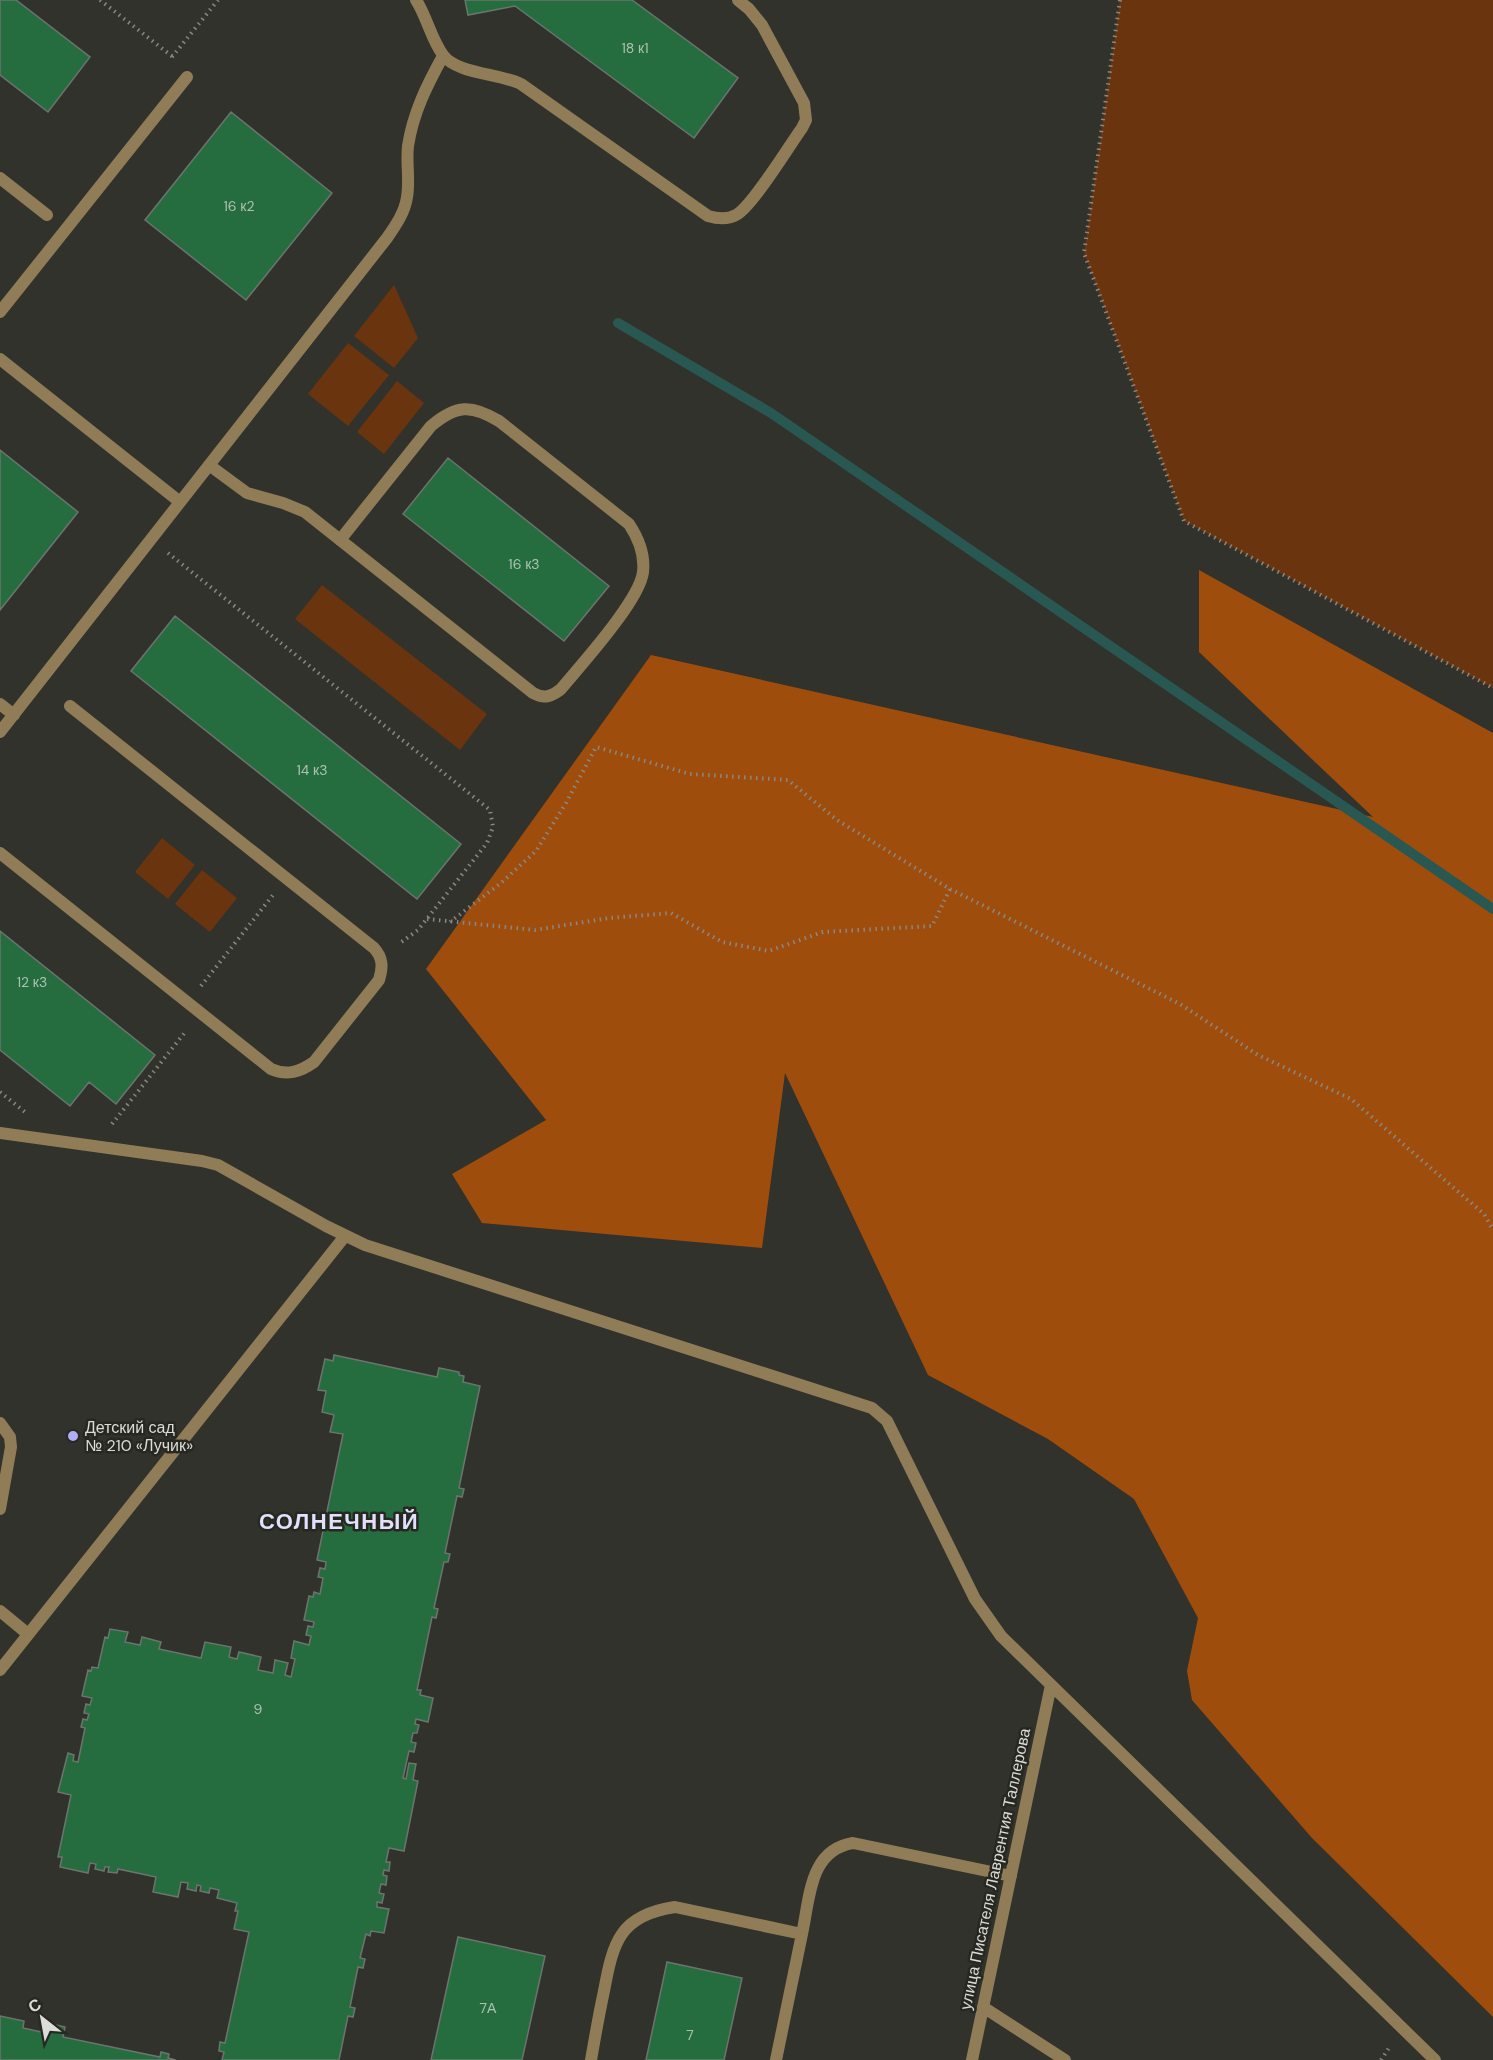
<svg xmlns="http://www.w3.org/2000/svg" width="1493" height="2060" font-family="'DM Sans',sans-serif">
<rect width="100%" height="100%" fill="#31322b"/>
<path fill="#6a340e" d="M1120,0H1493V688L1184,521L1084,253Z
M394,285L418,338L394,368L354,336Z
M348,343L389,375L348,426L308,394Z
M397,381L424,403L384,454L357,432Z
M322,585L487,714L460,750L295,619Z
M162,838L195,865L168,899L135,872Z
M202,870L237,898L210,932L175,904Z"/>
<path fill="#9f4d0d" d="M1199,570L1493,733V2017L1312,1838L1192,1700L1187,1671L1198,1618L1134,1499L1048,1439L928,1375L785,1073L762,1248L482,1223L452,1174L546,1120L426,969L651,655L1373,817L1199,652Z"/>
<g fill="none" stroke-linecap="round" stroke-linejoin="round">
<path stroke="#295751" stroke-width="10" d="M618,323L771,413L1493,909"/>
</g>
<path fill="#256d3f" stroke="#6c746e" stroke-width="1.5" d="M0,0H16L90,57L48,112L0,75Z
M465,0H632L738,78L694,138L515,6L468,15Z
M231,112L332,193L246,300L145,220Z
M0,450L78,512L0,610Z
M448,458L609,586L564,641L403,514Z
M175,616L461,844L417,899L131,671Z
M0,931L155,1055L116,1104L89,1082L70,1106L0,1050Z
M334,1355L437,1377L439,1368L459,1372V1375L464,1376L463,1382L480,1386L459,1488L464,1489L462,1497L457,1496L445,1553L450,1554L448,1562H444L434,1608L438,1609L436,1618L432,1617L417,1690H421L420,1695L433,1698L428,1722L416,1719L415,1724L419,1725L417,1733H413L411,1742L416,1743L414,1752L409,1751L403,1778L406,1779L409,1763L416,1764L413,1780L418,1781L404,1851L389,1848L386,1862H390L389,1871L384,1870L383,1875L387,1876L386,1885L381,1884L379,1893L384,1894L382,1903L377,1902V1907L389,1909L384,1933L371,1931L370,1936L366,1934L360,1958L365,1959L363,1968L358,1967L350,2007L355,2008L353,2017L348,2016L339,2060H222L224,2052L219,2051L220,2042L225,2043L249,1932L234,1929L238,1911H235L237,1903L217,1898L219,1890L210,1888L209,1893L200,1891L201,1886L197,1885L196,1891L187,1889L188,1883L181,1882L178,1897L153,1892L156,1877L118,1869L117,1873L108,1872L109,1867H105L104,1871L95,1869L96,1864L90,1863L88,1873L60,1867L62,1857H58L71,1795L58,1792L68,1753L74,1755L73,1761L78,1762L85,1728L81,1727L83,1719L87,1720L89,1714L84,1713L86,1704L90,1705L92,1698L82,1696L88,1670L91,1671L92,1667L98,1668L105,1637L108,1638L110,1629L128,1632L125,1642L140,1645L142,1637L161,1642L159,1649L201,1658L205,1642L231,1647L229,1657L237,1659L239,1652L261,1657L258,1670L273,1673L275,1660L288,1663L285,1675L291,1677L295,1659L291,1658L294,1641L309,1645L311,1636L306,1635L308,1626L313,1627L314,1622L304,1620L309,1596L313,1597L314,1592L320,1594L323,1578L318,1577L320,1568L325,1569L326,1562L317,1560L343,1434L330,1432L334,1415L322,1412L326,1391L318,1390L325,1359L333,1361Z
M458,1937L545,1956L522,2060H431Z
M667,1962L742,1978L724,2060H646Z
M0,2016L24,2021L23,2028L46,2033L47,2023L65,2027L63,2037L160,2057L161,2052L169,2054L168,2058L176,2060H0Z"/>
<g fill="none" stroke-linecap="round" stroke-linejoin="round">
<path stroke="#888983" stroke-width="4" stroke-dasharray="1.5 4.5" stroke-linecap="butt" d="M100,0L173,57
M1120,0L1084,253L1184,521L1493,688
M172,57L218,0
M168,553L490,810L493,827L487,843L418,930L400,943
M950,889L1180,1004L1258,1055L1351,1099L1484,1214L1493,1230
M427,919L535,930L609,918L671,913L722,942L769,951L823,932L932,926L950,889L837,820L788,780L690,774L596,747L566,803L536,851L501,883L450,922
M201,986L273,895
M0,1092L25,1112
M112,1124L186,1031
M1381,2060L1389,2048"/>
<path stroke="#907d58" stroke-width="12" d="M416,0C427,17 431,39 443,55C457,74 499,73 521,84L708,216C718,219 727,220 736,215C752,207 789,146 802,128L806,120L804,103L762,25L749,9L738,0
M0,178L47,215
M0,312L187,77
M0,359L180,502
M209,465L247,493L283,503L305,512L533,693C544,699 551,697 561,689C581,665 640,600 643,572C645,554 639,539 629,524L499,421C471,404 456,405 431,426L340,540
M0,704L14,715
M0,732L387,238C396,225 405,212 407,197C410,180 406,162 408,146C413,113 427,85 443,56
M0,853L271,1069C287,1076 300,1072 314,1062L379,980C383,967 383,958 374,948L70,706
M0,1133L202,1161L218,1165L326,1226L365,1245L872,1408L887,1421L975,1599L1001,1636L1435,2060
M0,1423L10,1437L11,1447L0,1509
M0,1611L28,1634
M0,1670L345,1236
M983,2007L1065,2060
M591,2060C595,2037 599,2014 604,1991C613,1942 620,1915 675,1907L802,1934C810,1898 809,1850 853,1843L1011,1876
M776,2060L802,1934
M972,2060L1051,1685"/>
</g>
<circle fill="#b3adf9" stroke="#272821" stroke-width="2" cx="73" cy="1436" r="6"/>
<g text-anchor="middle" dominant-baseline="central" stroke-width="5" stroke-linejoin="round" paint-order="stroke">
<g font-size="14" fill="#aec1b2">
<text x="635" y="48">18 к1</text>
<text x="239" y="206">16 к2</text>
<text x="524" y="564">16 к3</text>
<text x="312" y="770">14 к3</text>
<text x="32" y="982">12 к3</text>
<text x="258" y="1709">9</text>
<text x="488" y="2008">7А</text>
<text x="690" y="2035">7</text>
</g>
<g font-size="16" fill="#dcddd8" stroke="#272821" text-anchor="start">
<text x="85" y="1427">Детский сад<tspan x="85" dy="18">№ 210 «Лучик»</tspan></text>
</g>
<g font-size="16" fill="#dcddd8" stroke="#272821">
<text transform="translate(995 1869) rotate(-78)">улица Писателя Лаврентия Таллерова</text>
</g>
<g font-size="22" font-weight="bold" letter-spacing="1.5" fill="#e1e0fd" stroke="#272821">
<text x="339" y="1521">СОЛНЕЧНЫЙ</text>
</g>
</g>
<g transform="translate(42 2018) rotate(329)" stroke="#272821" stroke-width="4.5" paint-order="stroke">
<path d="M0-4.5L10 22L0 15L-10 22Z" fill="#dcddd8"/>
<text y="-9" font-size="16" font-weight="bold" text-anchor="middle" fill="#dcddd8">С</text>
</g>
</svg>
